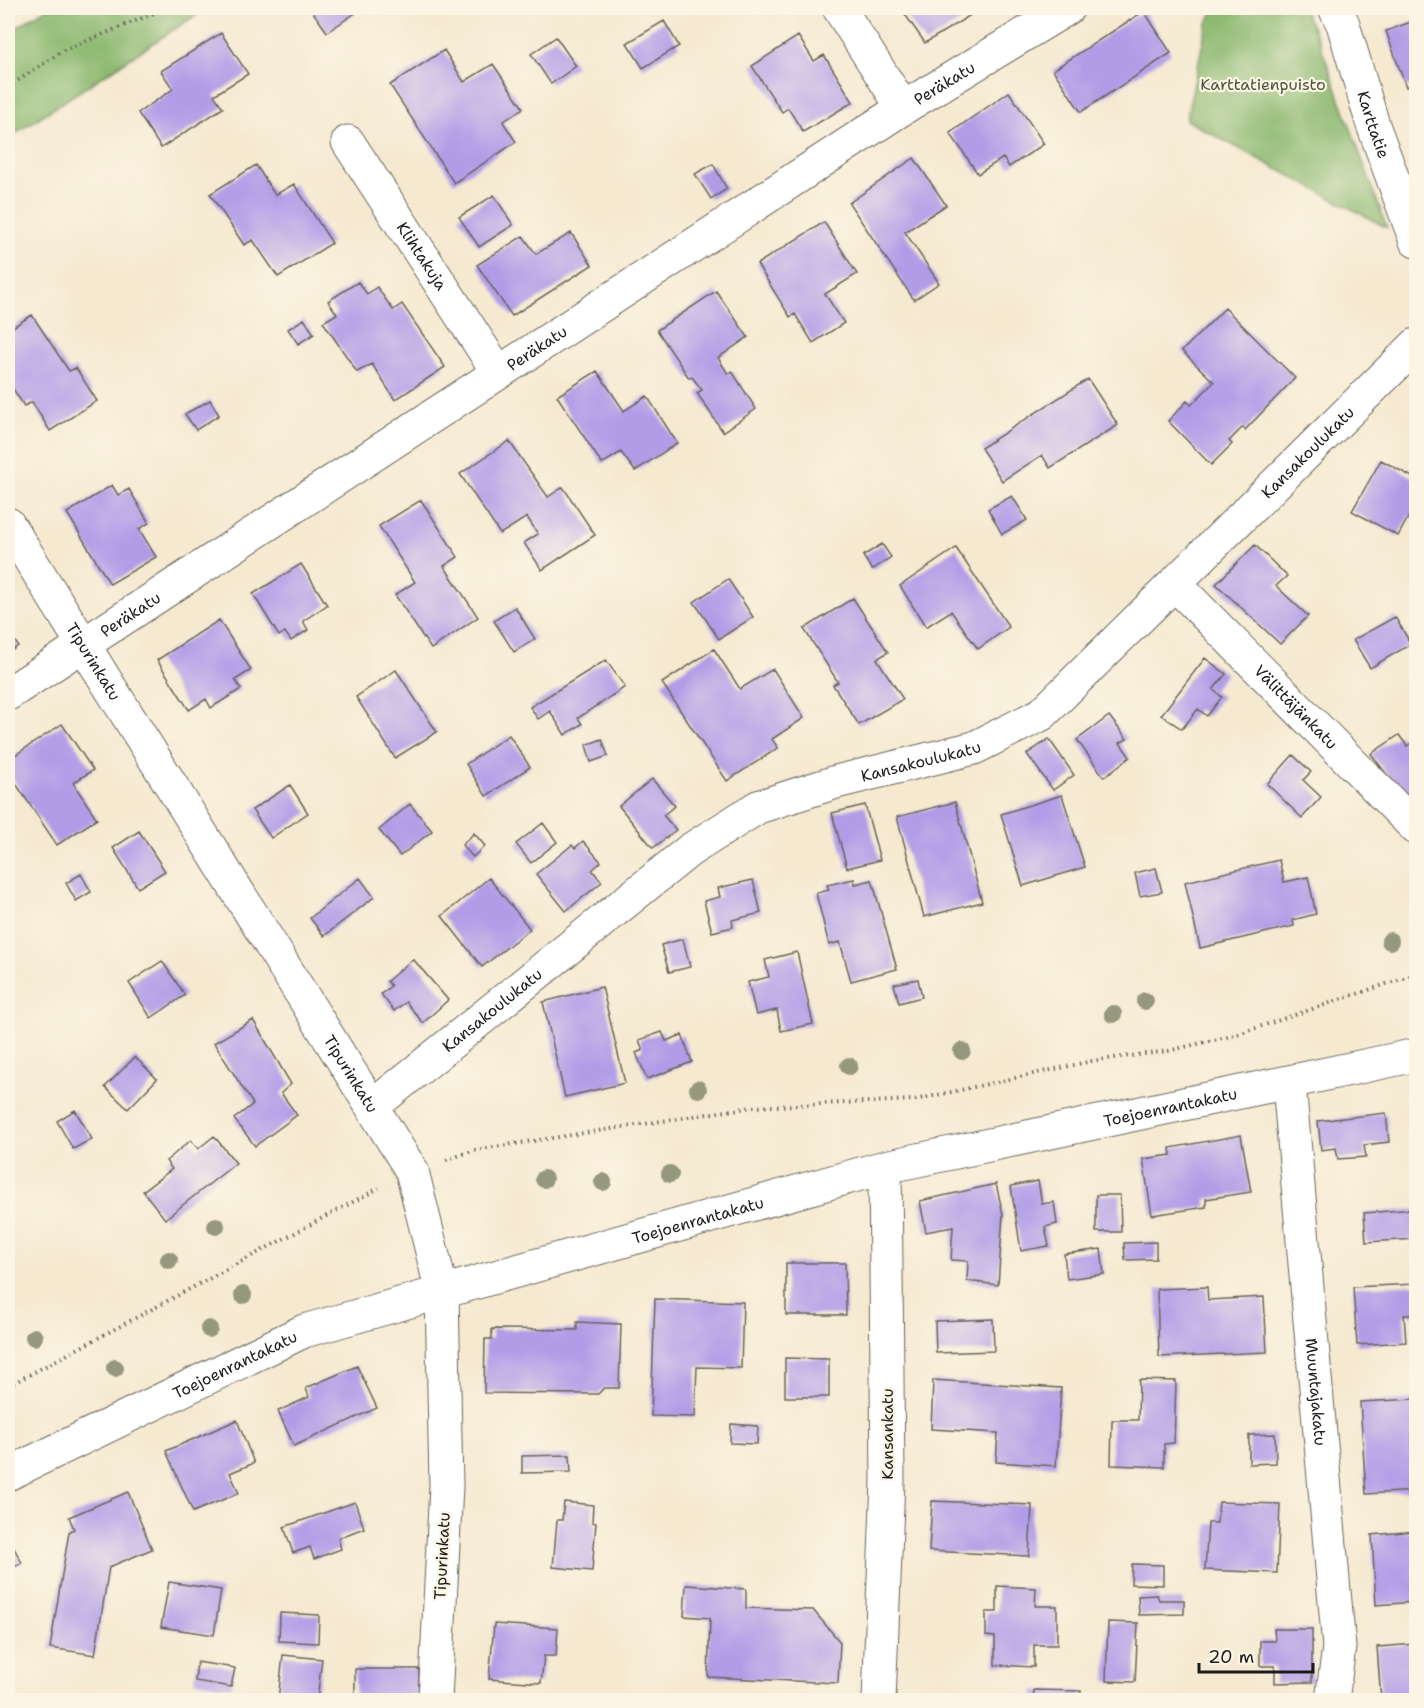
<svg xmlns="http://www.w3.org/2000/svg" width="1424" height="1708" font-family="'Shantell Sans',sans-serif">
<rect width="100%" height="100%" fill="#fcf5e5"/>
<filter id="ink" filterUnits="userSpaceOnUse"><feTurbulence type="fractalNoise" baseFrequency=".0167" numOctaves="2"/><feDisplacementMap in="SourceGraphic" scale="12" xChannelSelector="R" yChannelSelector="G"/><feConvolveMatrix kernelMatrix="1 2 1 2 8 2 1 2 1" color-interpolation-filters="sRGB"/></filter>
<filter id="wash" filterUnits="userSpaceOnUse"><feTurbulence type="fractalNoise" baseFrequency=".008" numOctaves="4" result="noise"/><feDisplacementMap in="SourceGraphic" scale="24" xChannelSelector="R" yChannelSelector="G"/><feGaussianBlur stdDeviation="1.35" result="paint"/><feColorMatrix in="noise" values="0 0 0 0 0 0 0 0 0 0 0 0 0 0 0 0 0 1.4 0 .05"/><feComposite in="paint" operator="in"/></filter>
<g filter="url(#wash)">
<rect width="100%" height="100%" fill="#f5e9d0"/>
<path fill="#8db971" stroke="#546a46" stroke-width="1.5" d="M47,8H207L8,138V33Z
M1215,8H1303L1319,41L1387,228L1186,120L1207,23Z"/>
<g id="blocks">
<path fill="#b29ce7" d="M310,8H363L327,32Z
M892,8H982L925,43L902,10L895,13Z
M1144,11L1171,53L1081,112L1053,70Z
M1416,20V83L1406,87L1386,31Z
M664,21L679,46L643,68L627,43Z
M221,33L248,74L214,95L223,108L161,148L138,113L173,89L161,71Z
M798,36L814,61L824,55L853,102L803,132L788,108L782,112L752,66Z
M556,37L576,66L551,84L531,54Z
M444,50L464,82L493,64L523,108L503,122L516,142L454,183L390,85Z
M1009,92L1044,144L1009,167L1003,158L978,174L950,133Z
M914,158L946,205L905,232L939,283L914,300L849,203Z
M713,164L727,189L711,199L695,174Z
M256,165L275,195L294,184L332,243L278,277L253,240L244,245L210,194Z
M494,195L513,225L479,247L459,217Z
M824,222L857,274L825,294L844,323L813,343L795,314L790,317L757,264Z
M571,233L592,265L512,316L477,265L523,236L536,254Z
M358,282L367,294L377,287L393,310L402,304L445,367L395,400L372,364L357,372L323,322L337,314L328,301Z
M716,291L748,337L718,358L728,374L732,371L756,409L723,432L697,393L702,390L692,377L689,378L657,330Z
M1225,308L1295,378L1245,430L1243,427L1229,441L1232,444L1211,465L1168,421L1187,401L1191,405L1214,382L1182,351Z
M32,315L69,371L76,368L97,401L50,431L32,402L24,406L8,381V330Z
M304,319L314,334L298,344L288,329Z
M597,371L624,411L647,396L677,443L635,471L621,452L602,464L557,396Z
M1088,379L1118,425L1050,468L1042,455L1002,481L981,448Z
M210,400L219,415L196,430L185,414Z
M509,441L548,497L563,487L595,535L542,570L524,543L538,534L527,517L500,534L460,474Z
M1381,460L1416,479V520L1409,516L1398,536L1352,511Z
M112,485L118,495L129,489L149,523L139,529L156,557L110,584L67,513Z
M1012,496L1027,520L1002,534L988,509Z
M421,500L458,557L444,566L478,617L431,649L395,595L415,582L379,526Z
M882,544L891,557L872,570L863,556Z
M1255,545L1287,576L1276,586L1308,616L1280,644L1216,584Z
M956,548L1009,627L978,649L951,611L926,627L900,586Z
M301,564L327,605L303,621L308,630L291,641L285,632L279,636L253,594Z
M728,579L753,617L719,639L694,602Z
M853,598L888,652L877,659L903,699L859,725L833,685L838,682L804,629Z
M515,607L535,639L514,652L494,621Z
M1395,617L1411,644L1370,668L1353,640Z
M219,620L251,670L235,680L241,689L211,708L206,699L189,710L157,660Z
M8,630L18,646L8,653Z
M714,649L740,689L773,669L804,718L772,739L778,748L727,781L662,683Z
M1205,658L1226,674L1213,690L1222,697L1207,716L1198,709L1182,729L1161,715Z
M606,660L625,687L578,718L582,724L565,735L550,711L538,719L530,707Z
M396,670L437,732L395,758L356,697Z
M1109,716L1127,739L1120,743L1130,757L1104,777L1077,740Z
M62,724L93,770L73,783L97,819L57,845L8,772V760Z
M509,735L530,767L486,796L466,764Z
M1399,735L1407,746L1416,739V797L1408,802L1371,754Z
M602,739L608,756L591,762L586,745Z
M1049,739L1074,775L1053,790L1027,754Z
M1293,755L1311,772L1303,780L1321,797L1302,818L1267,784Z
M652,779L675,806L663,815L676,830L653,848L619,806Z
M290,785L308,813L271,838L252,810Z
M1062,795L1085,867L1023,886L1001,814Z
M955,802L982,902L924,917L897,817Z
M410,804L432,831L400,856L379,830Z
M865,805L880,860L847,868L832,813Z
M543,823L557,842L531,863L516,844Z
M139,831L165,871L138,888L113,848Z
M474,833L485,846L473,857L462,845Z
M583,841L601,862L592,870L602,882L566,911L536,874L572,845L575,848Z
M1279,860L1284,882L1308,877L1316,914L1293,920L1294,926L1200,948L1185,882Z
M1156,868L1162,892L1140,896L1135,873Z
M81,874L91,892L76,901L66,883Z
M360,878L374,897L324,936L310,918Z
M489,878L530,929L482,967L442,916Z
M854,879L855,884L872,880L897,969L851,981L840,942L829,945L816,893L829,890L827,885Z
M753,880L761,913L732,920L733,927L712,932L704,901L720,897L718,888Z
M683,939L690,967L669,972L661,945Z
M797,952L813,1024L781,1031L777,1010L756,1015L748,982L769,977L765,960Z
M413,959L448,1000L423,1023L406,1002L394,1011L381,994L391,986L387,981Z
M162,961L185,995L151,1018L129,983Z
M918,979L922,997L899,1003L894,984Z
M602,987L625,1083L565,1097L543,1002Z
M253,1020L291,1084L281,1093L297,1115L255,1146L234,1119L253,1104L214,1043Z
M662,1032L666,1041L682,1035L692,1062L647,1079L636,1053L643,1050L639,1040Z
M135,1057L157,1079L128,1109L105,1087Z
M75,1110L92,1139L73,1149L57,1121Z
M1386,1113L1389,1142L1364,1145L1366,1157L1338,1159L1336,1148L1321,1150L1318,1121Z
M1241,1135L1251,1192L1206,1199V1207L1152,1215L1143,1159L1171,1155L1170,1148Z
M214,1136L236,1163L165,1219L143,1191L172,1169L166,1161L191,1140L198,1149Z
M1038,1181L1042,1204L1054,1202L1057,1224L1045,1227L1049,1246L1021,1251L1011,1186Z
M996,1184L1003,1214L998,1285L967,1281L968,1261L951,1260L953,1227L926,1232L920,1201Z
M1096,1195H1120L1121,1232H1096Z
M1416,1209V1239L1366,1242L1364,1213Z
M1156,1242V1259L1125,1260L1124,1243Z
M1101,1249L1104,1274L1067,1279L1064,1254Z
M786,1263H845L846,1315H786Z
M1416,1284V1315H1404L1406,1342L1357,1345L1353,1287Z
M1207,1287L1208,1300L1264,1297L1267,1352L1159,1357L1157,1289Z
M655,1299L743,1302L741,1368L697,1367L695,1417L651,1416Z
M993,1319L994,1351L936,1353L935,1321Z
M577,1322L621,1324L619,1388H604L598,1394L484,1393L485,1339H492V1329L577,1330Z
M785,1358L829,1359V1397H785Z
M357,1366L377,1408L294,1446L278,1411L309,1397L306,1388Z
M933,1380L1061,1388L1056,1466L996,1462L998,1433L931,1429Z
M1139,1380L1176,1381L1174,1443L1164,1444V1467L1111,1465L1112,1420H1138Z
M1416,1399V1434H1412L1413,1460L1416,1459V1491L1366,1494L1360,1402Z
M237,1420L254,1463L230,1473L239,1493L193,1512L166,1451Z
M731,1424L758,1426L757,1444L730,1443Z
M1275,1434L1276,1463L1249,1464V1435Z
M570,1455L571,1472L522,1473V1456Z
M128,1492L152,1549L109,1567L95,1655L50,1648L69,1532L74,1529L69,1517Z
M932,1501L1032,1505L1029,1556L929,1551Z
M355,1502L364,1528L338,1538L341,1549L314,1559L310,1547L293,1553L284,1527Z
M564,1502L593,1505L592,1522L596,1523L592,1571L553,1567L557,1520H562Z
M1219,1502L1280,1504L1277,1573L1205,1570L1208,1523H1217Z
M1416,1531V1602L1376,1605L1372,1535Z
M8,1537L22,1563L8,1570Z
M1132,1564L1163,1565V1585L1131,1584Z
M169,1582L221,1590L214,1635L161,1627Z
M686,1585L746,1589V1608L813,1610L840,1642L838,1683L708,1677L710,1618L684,1616Z
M997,1586L1036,1588L1035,1606H1057V1645H1034V1667L995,1665V1637L986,1636V1612H997Z
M1157,1595L1159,1600H1184V1614L1139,1615L1138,1596Z
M280,1613L319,1615L318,1643L279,1641Z
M1108,1622L1138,1623L1135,1682L1106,1681Z
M494,1624L558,1628L556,1656H544L541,1683L489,1679Z
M1274,1629H1312V1682L1275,1683V1666H1260V1641H1275Z
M1416,1644V1698L1381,1700L1377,1647Z
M283,1655L322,1659L317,1700H278Z
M197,1662L235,1668L231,1687L195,1681Z
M355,1669H419V1700H355Z
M1034,1690L1081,1691L1080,1700H1033Z"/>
</g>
</g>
<g filter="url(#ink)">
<use href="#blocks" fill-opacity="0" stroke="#68645b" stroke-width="1.5"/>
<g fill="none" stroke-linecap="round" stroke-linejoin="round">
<defs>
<g id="street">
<path d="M839,8L903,108"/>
<path id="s1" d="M1335,8L1343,24L1373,125L1416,241"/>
<path id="s2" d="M348,142L498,372"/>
<path id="s3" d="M8,524L412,1171L442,1292L446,1486L435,1700"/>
<path id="s4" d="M1176,585L1416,828"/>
<path id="s5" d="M8,694L903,108L1068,8"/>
<path id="s6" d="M1289,1084L1339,1647L1332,1700"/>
<path id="s7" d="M373,1106L690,850L758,807L836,782L974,748L1042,714L1416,345"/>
<path id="s8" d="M8,1474L304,1331L885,1167L1416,1055"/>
<path d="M879,1700L888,1481L885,1167"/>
</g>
</defs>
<use href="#street" stroke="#68645b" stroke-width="35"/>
<path stroke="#68645b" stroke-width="4" stroke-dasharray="1.5 4.5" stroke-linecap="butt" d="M8,87L64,50L167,8
M446,1160L475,1150L752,1107L915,1100L1092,1061L1168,1051L1235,1035L1416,974
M8,1386L379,1188"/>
<use href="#street" stroke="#fff" stroke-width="33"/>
</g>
<g fill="#96987e">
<circle cx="1390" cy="941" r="9"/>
<circle cx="1145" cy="1001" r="9"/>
<circle cx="1113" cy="1014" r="9"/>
<circle cx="962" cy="1051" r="9"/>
<circle cx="849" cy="1066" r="9"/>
<circle cx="698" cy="1089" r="9"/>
<circle cx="670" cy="1174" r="9"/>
<circle cx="544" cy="1179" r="9"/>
<circle cx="603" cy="1182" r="9"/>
<circle cx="216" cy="1226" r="9"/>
<circle cx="169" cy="1260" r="9"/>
<circle cx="243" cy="1295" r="9"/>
<circle cx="209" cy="1329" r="9"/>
<circle cx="34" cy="1337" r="9"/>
<circle cx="115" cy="1368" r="9"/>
</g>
</g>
<g text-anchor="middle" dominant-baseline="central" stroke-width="4.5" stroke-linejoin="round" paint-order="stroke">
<g font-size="16" fill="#1c1c1c" stroke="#fcf5e5">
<text stroke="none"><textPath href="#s5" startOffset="1118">Peräkatu</textPath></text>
<text stroke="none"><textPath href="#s1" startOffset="123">Karttatie</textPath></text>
<text stroke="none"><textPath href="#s2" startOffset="136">Klihtakuja</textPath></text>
<text stroke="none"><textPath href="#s5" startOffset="632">Peräkatu</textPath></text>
<text stroke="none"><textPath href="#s7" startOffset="1161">Kansakoulukatu</textPath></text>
<text stroke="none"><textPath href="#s5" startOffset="146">Peräkatu</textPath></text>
<text stroke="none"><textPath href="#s3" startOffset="162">Tipurinkatu</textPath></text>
<text stroke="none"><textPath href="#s4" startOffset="171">Välittäjänkatu</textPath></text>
<text stroke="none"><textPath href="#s7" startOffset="657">Kansakoulukatu</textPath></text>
<text stroke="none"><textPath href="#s7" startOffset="153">Kansakoulukatu</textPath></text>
<text stroke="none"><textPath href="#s3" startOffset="648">Tipurinkatu</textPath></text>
<text stroke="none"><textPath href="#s8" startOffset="1224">Toejoenrantakatu</textPath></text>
<text stroke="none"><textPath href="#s8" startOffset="738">Toejoenrantakatu</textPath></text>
<text stroke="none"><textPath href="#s8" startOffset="252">Toejoenrantakatu</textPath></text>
<text stroke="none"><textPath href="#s6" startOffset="309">Muuntajakatu</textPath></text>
<text transform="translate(887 1434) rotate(-90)">Kansankatu</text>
<text transform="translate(442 1556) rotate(-87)">Tipurinkatu</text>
</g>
<g font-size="16" fill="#49553b" stroke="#fcf5e5">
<text x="1263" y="84">Karttatienpuisto</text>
</g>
</g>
<rect width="1424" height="1708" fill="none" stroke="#fcf5e5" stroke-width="30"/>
<path d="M1199 1663v9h114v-9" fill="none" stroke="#1c1c1c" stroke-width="3"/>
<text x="1208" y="1663" font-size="18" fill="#1c1c1c" stroke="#fcf5e5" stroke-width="4.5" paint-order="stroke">20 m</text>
</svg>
